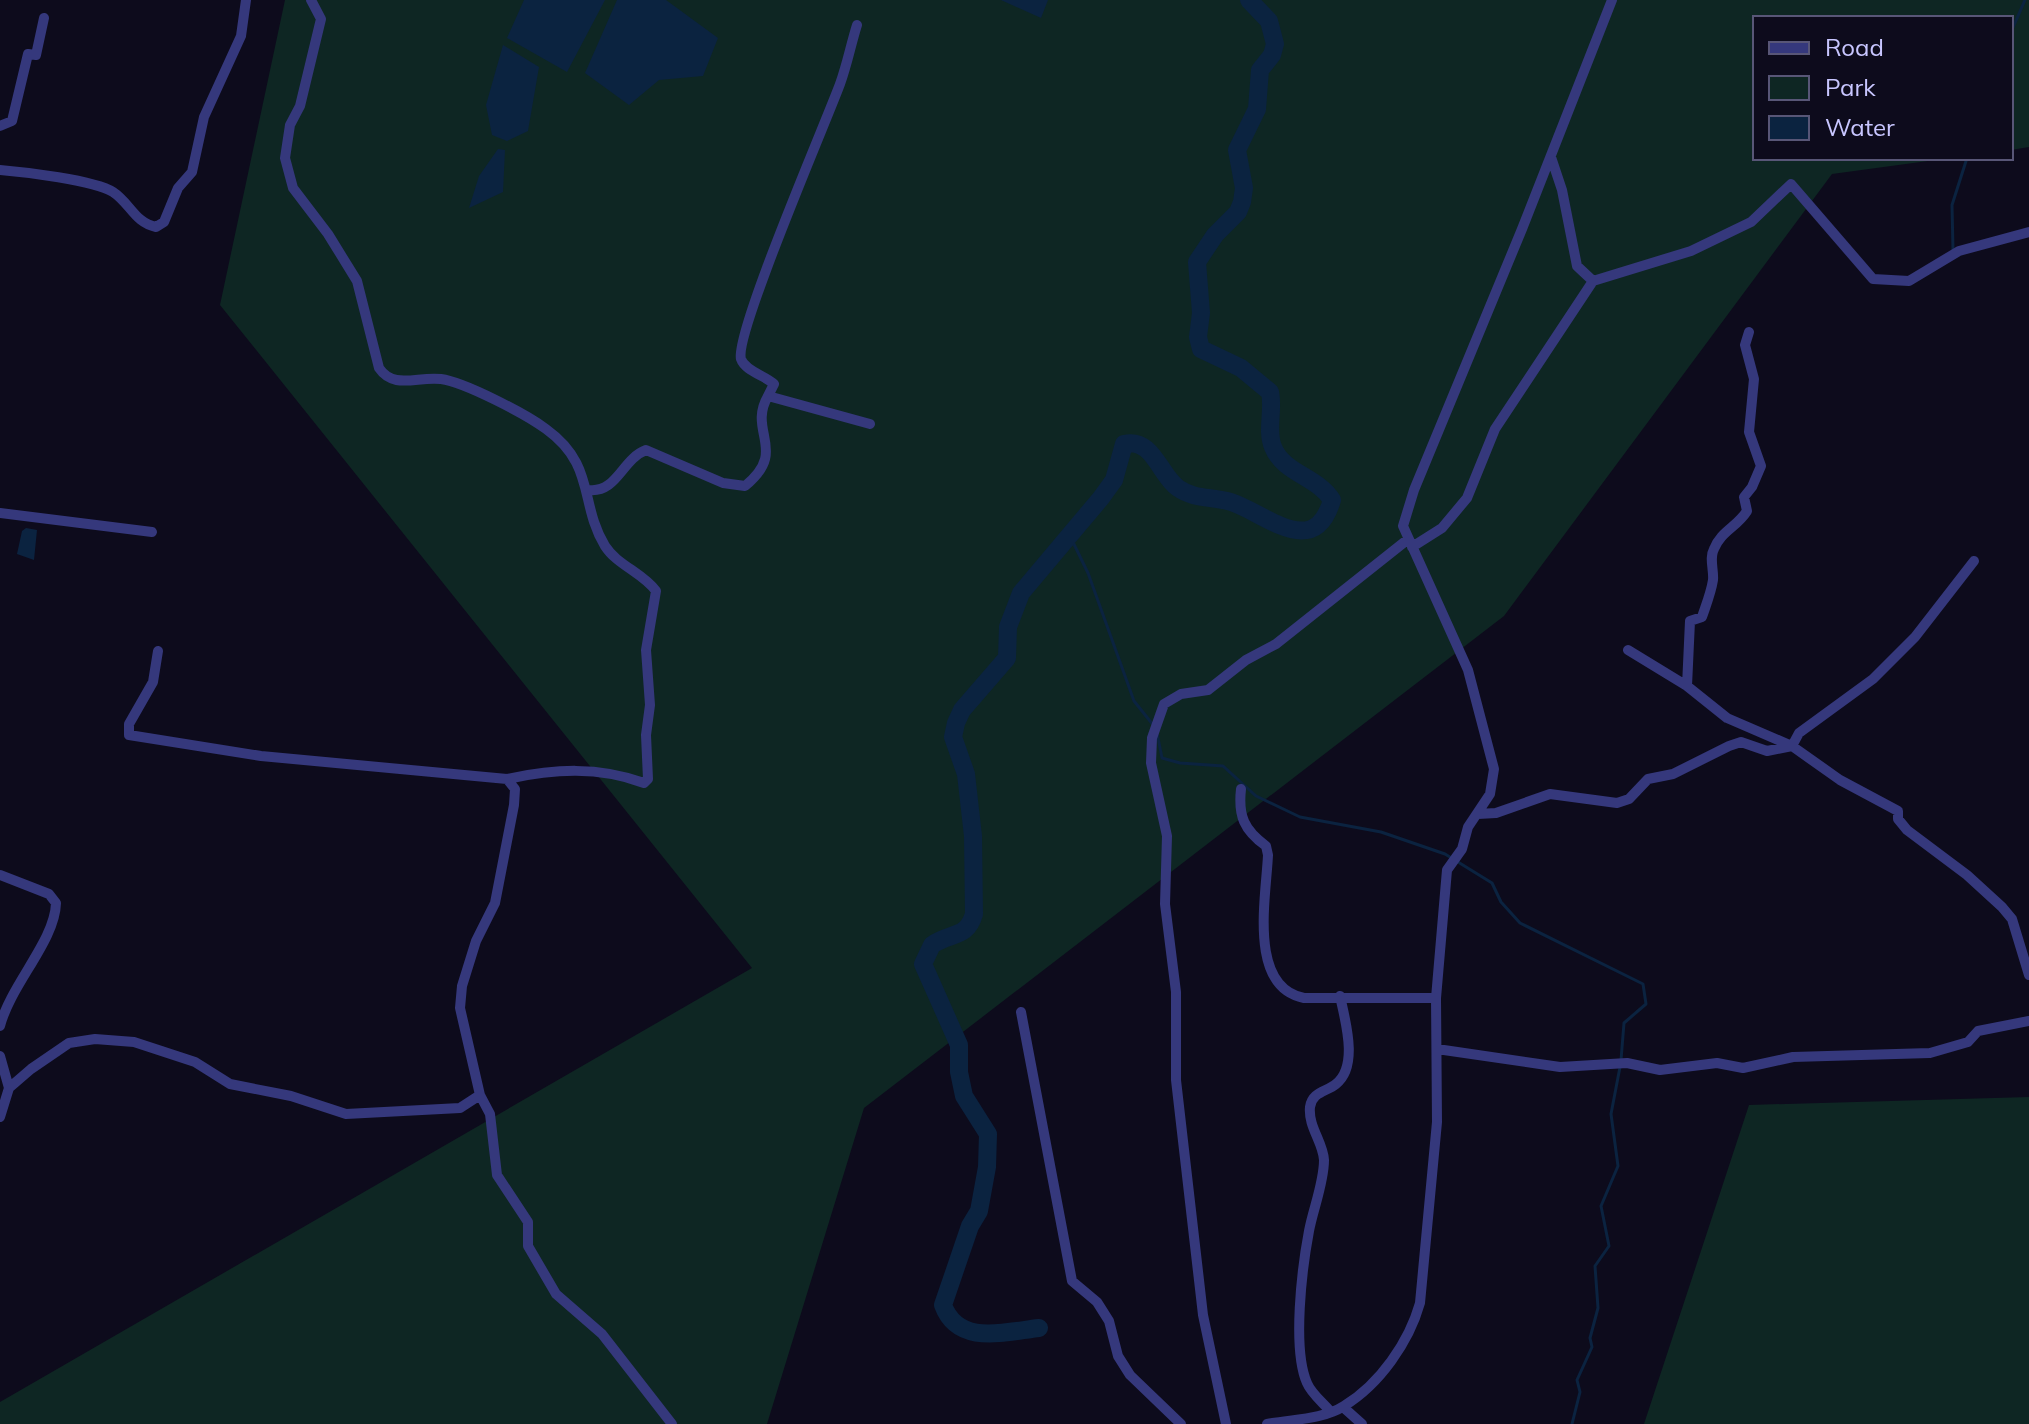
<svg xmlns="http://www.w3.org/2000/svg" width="2029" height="1424" font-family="Mulish,sans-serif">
<rect width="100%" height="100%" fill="#0d0b1c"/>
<path fill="#0e2623" d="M285,0H2029V147L2011,150V18H1755V158H1950L1832,174L1504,616L864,1108L767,1424H0V1402L752,968L220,305Z
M2029,1097V1424H1644L1749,1105Z"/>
<path fill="#0b2340" d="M524,0H605L567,72L507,38Z
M617,0H666L718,38L703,76L659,80L629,105L585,73Z
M1001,0H1048L1041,18Z
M503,45L539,67L528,131L507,141L492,135L486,105Z
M498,149L505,150L503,192L469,208L479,176Z
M26,528L37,530L34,560L17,554L22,531Z"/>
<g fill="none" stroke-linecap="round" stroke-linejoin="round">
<path stroke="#0b2340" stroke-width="3" d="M2011,32L2025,0
M1953,250L1952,205L1967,158
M1069,534L1088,573L1134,701L1154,726
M1157,733L1162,758L1180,763L1223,766L1256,796L1300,817L1381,832L1445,854L1492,883L1501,902L1520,923L1643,984L1646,1004L1624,1023L1621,1060
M1572,1424L1580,1392L1577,1380L1592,1347L1590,1338L1598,1308L1595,1266L1609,1246L1601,1206L1618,1166L1611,1114L1620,1067"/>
<path stroke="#0b2340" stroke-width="18" d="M1039,1328C1004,1332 958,1346 943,1305L970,1226L979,1211L987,1167L988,1134L964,1096L959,1072V1045L923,964L932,945C950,932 967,939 974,914L973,836L966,774L953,737L956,723L962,710L1007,658L1008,627L1021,593L1101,498L1114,480L1124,444C1153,437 1160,476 1178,488C1195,500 1212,496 1231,502C1267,514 1314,561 1332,500C1318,477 1283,473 1273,447C1266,430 1274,410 1270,392L1241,368L1201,349L1198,337L1201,313L1197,262L1215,235L1238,212L1242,202L1244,188L1237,150L1257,109L1260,70L1272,55L1275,44L1269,21L1249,0"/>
<path stroke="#35387c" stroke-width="10" d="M0,126L12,121L28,54L36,55L44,18
M0,170C24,172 94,180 113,192C130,203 135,223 156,227L164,222L178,188L192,172L204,117L241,36L246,0
M1593,281L1691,251L1751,222L1791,184L1873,279L1909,281L1959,251L2029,232
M768,396L774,384C766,376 745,371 741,359C734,335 826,122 840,84C847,65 851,44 857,25
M589,490C617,493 622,459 646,450L723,483L745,486C789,450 747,432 768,396L870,424
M0,513L152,532
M1412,547L1442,528L1467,498L1495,429L1593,281L1577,266L1562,190L1551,157
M1628,650L1687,686L1727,718L1792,746L1799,733L1873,679L1915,637L1974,561
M158,651L153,682L129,724V735L261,756L507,779
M1687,686L1690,621L1702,617C1706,605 1711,593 1713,580C1714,570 1709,558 1714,549C1721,531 1737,527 1747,511L1744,497L1752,487L1761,466L1749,432L1754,379L1745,345L1749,332
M1241,789C1238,816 1244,830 1266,846L1268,855C1266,898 1248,987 1304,998H1436
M1478,814L1496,813L1550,794L1617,803L1629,799L1648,779L1673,774L1729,746L1741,742L1767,751L1792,746L1840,780L1898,811V819L1907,830L1967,875L2002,907L2012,919L2029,975
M0,875L49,894L56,903C55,941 11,984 0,1026
M1021,1012L1072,1281L1097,1302L1109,1321L1118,1356L1130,1375L1181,1424
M1437,1049L1560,1067L1627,1063L1660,1070L1717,1063L1743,1068L1793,1057L1930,1053L1968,1042L1978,1031L2029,1021
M0,1056L9,1088
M480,1095L490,1114L497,1175L528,1222V1246L556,1294L602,1334L672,1424
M0,1117L9,1088L31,1069L69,1043L95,1039L134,1042L195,1062L230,1084L291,1096L346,1114L460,1108L480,1095L460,1008L462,986L476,941L495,903L514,805L515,789L507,779C554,769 598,766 644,783L648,779L646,735L650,705L646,650L656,591C643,573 617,565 605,546C579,503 596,465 546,429C526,414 464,382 441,379C417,376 394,390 379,368L357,281L328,234L293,188L285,158L290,125L300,106L321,19L311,0
M1343,1407L1362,1424
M1330,1411C1322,1402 1311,1393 1307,1383C1292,1349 1302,1268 1309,1231C1313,1209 1324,1183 1324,1160C1323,1142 1308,1127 1310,1107C1312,1092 1326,1092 1336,1084C1359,1066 1345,1020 1340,996
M1226,1424L1203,1315L1176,1080V992L1165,904L1167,836L1151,763L1152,738L1164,704L1181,694L1208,690L1246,660L1276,644L1407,540
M1267,1424C1292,1419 1322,1420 1344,1406C1380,1384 1409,1342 1420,1303L1437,1122L1436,998L1447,870L1462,849L1468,827L1490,794L1494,769L1468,670L1403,526L1414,490L1522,229L1612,0"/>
</g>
<rect x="1753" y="16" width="260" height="144" fill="#0d0b1c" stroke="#585677" stroke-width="2"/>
<rect x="1769" y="42" width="40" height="12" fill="#35387c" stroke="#585677" stroke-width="2"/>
<text x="1825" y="56" font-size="24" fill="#c8c6ff">Road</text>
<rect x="1769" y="76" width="40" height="24" fill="#0e2623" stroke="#585677" stroke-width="2"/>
<text x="1825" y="96" font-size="24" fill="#c8c6ff">Park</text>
<rect x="1769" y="116" width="40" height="24" fill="#0b2340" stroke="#585677" stroke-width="2"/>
<text x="1825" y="136" font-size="24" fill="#c8c6ff">Water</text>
</svg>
